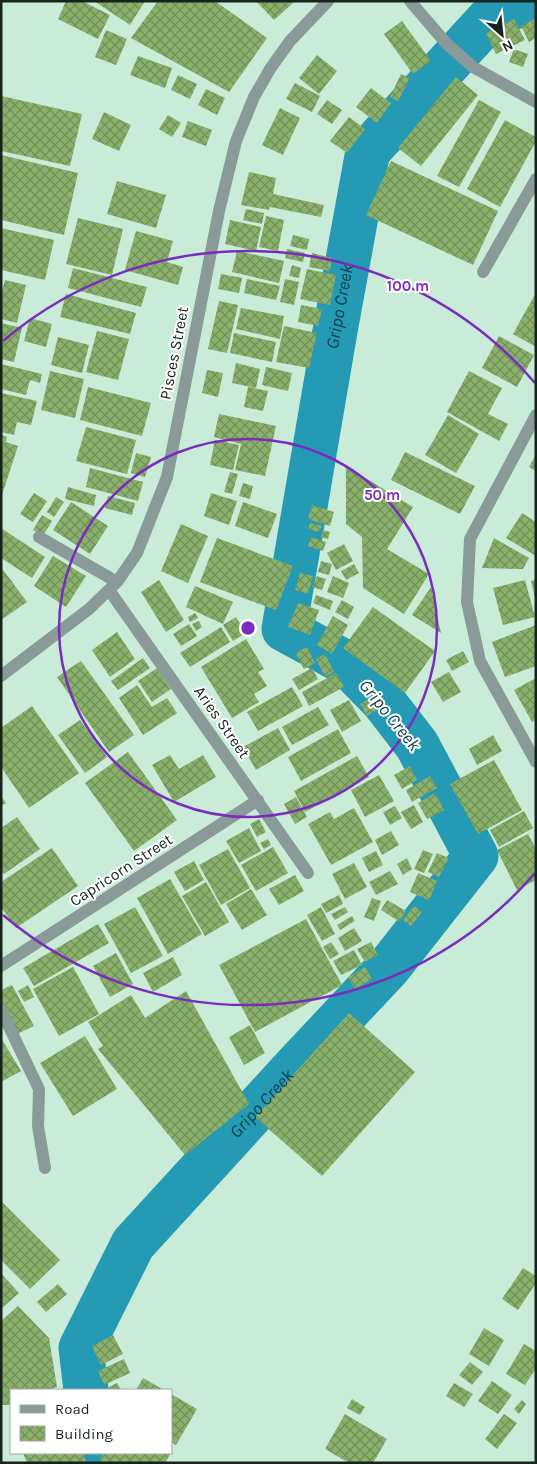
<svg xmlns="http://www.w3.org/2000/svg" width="537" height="1464" font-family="Karla,sans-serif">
<defs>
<pattern id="building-cross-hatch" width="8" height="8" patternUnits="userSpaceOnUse" patternTransform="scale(1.25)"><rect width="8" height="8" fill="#8ab16c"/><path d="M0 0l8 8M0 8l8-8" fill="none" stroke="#709058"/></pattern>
</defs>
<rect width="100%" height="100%" fill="#c9ecd8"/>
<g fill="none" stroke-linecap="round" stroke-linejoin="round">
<g stroke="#249ab4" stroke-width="45">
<path id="s1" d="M86,1390L81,1348L133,1244L295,1067L388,968L476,856L417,745L383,701L346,663L284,629L335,331L368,151L489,19L526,1"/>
<path d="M93,1453L94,1463"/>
</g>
</g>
<path fill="url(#building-cross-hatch)" d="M66,1H82L110,15L98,39L58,19Z
M94,1H145L130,25Z
M158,1H215L267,38L229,92L131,38Z
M256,1H291L293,3L274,20Z
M536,18V38L529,42L521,26Z
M514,19L525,40L496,54L486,33Z
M402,21L431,61L413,74L384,34Z
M106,30L127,39L116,65L95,57Z
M514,49L528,54L523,67L509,62Z
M317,55L337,71L319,94L299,78Z
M138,56L172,68L165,88L130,75Z
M401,74L410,78L398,101L390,97Z
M178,75L197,84L190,99L171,90Z
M456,77L478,95L421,166L398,148Z
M295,83L320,96L312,112L286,99Z
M371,88L391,103L377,123L356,107Z
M206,89L225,98L217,115L198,105Z
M1,96L82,114L70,166L1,151Z
M327,100L342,110L332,124L317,114Z
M479,100L501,112L459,187L437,176Z
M280,108L300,118L283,155L262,145Z
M104,112L131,125L119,151L92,139Z
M168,115L181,123L172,137L159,129Z
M349,117L365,129L347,153L330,141Z
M505,120L536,137V141L500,207L467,189Z
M188,121L212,130L206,146L182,137Z
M1,155L78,173L64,235L1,220Z
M391,161L498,211L473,265L366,215Z
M249,172L276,178L273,194L324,205L321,217L270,207L269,210L241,205Z
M117,181L166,195L156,228L107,214Z
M246,209L264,213L262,224L243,220Z
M266,216L284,220L278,251L259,247Z
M78,218L123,229L112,275L66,264Z
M230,220L261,227L256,251L225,244Z
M1,228L54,240L45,280L1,270Z
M136,231L173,241L167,262L183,267L178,285L125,270Z
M293,235L309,239L307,250L290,246Z
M287,249L305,253L303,262L285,258Z
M237,251L284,261L279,283L232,272Z
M312,253L332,258L330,271L309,267Z
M292,265L301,268L299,278L289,276Z
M73,268L147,287L141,307L68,288Z
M307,269L336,275L330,305L300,299Z
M221,274L242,278L239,293L218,289Z
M247,279L280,286L276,300L244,293Z
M285,279L299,282L294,305L280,302Z
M5,280L26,285L17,323L1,319V294Z
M66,294L136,313L130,334L60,317Z
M534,296L536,297V347L513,334Z
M219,301L238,305L227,353L208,349Z
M301,305L322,309L318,326L298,322Z
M241,308L284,316L280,339L236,329Z
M30,318L52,324L46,347L24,341Z
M1,323L22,328L14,362L1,359Z
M284,326L317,333L309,368L276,362Z
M97,331L129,339L118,380L86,372Z
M234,333L276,342L272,362L230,353Z
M499,336L534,355L517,387L482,368Z
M58,337L89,345L82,373L51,365Z
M236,363L260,369L256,388L232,383Z
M1,364L42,374L40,383L30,380L26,395L1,389Z
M266,367L292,373L288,391L262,385Z
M207,370L223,373L218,397L202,393Z
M50,371L84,379L75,418L41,410Z
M469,371L502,388L488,414L508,424L499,441L447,412Z
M88,387L151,403L142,436L80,420Z
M248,387L268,391L263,411L244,407Z
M1,393L37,401L31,425L17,422L14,435L1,432Z
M219,414L276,426L265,476L235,470L241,444L214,437Z
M448,415L479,434L456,473L425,455Z
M86,427L136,440L127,474L76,461Z
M1,435L7,437L6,442L18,446L2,495Z
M215,440L239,445L233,470L210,465Z
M405,452L475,486L460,514L391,480Z
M136,453L151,457L145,477L131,473Z
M536,454V471L529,467Z
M346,466L413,507L387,549L429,574L404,614L363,588L362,537L346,524Z
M90,468L143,482L138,501L86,487Z
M230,472L238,474L232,494L224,492Z
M243,483L253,486L250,499L239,496Z
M68,487L96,495L94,506L65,499Z
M34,493L47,501L33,522L20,514Z
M211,493L237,501L229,525L204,516Z
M108,496L135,503L132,515L105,508Z
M56,497L64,502L54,517L47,512Z
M71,502L108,526L90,554L53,530Z
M243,502L277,514L268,538L235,526Z
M312,505L334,512L330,526L308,519Z
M522,513L536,522V556L506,538Z
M42,515L52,521L43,536L33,530Z
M310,523L322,526L319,532L308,529Z
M181,524L208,536L188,583L161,571Z
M1,528L45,557L32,578L1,558Z
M323,530L330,532L328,539L321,537Z
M311,537L326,542L323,551L308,546Z
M217,538L293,566L276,610L200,582Z
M494,538L529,558L523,569L482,568Z
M344,544L353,561L336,570L327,553Z
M53,556L86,576L66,607L34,586Z
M321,561L332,564L329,575L318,572Z
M354,564L359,573L346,580L341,571Z
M1,567L27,602L1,620Z
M300,573L313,576L308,594L295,590Z
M317,576L326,579L322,590L312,587Z
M333,576L349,583L343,598L327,592Z
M536,579V598H535L531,581Z
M159,580L184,620L166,632L141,592Z
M525,580L535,617L503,625L493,588Z
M195,586L233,602L223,624L186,607Z
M431,587L441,633L412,615Z
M316,595L333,601L330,610L313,603Z
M342,600L354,607L348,619L335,612Z
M298,603L319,610L310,635L288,627Z
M373,607L435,651L405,693L343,648Z
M195,613L198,618L190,622L188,617Z
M333,616L348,625L332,654L317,645Z
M236,617L246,633L233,641L223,625Z
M199,621L202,627L196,631L192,624Z
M189,624L197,636L181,646L173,634Z
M536,625V666L505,677L492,642Z
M221,627L230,642L190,667L180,653Z
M117,632L135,659L110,677L92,650Z
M246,639L264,669L258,672L267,686L254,694L259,702L232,718L201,667Z
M307,647L315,663L304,669L295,653Z
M463,651L469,662L452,671L446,660Z
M325,654L334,672L325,677L316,659Z
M143,658L150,668L118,690L111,681Z
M81,661L134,735L109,752L57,677Z
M157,668L171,689L152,702L138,681Z
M312,668L318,679L299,690L292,679Z
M449,672L461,692L443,702L431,682Z
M336,673L344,687L309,706L302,692Z
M536,678V720L532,722L514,690Z
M137,685L152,707L167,698L177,713L143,735L119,698Z
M292,687L303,706L258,731L247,712Z
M374,696L380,708L367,716L360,704Z
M349,700L361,721L342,732L330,710Z
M32,706L79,773L29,808L1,767V728Z
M318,707L329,725L292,745L282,727Z
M80,720L107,757L85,773L58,735Z
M278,728L290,750L256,770L243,747Z
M338,729L351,753L301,781L288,757Z
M493,735L502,751L477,765L469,749Z
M128,752L177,820L134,851L85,783Z
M170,755L179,769L203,755L216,777L174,802L152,765Z
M357,756L369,777L305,812L294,791Z
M494,760L522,810L478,834L450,784Z
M410,766L417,780L402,789L394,775Z
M379,775L394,801L365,817L351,790Z
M430,776L437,788L412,802L406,790Z
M435,793L444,810L427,819L418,803Z
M1,796L6,803L1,806Z
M296,797L307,817L295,824L284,804Z
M414,805L423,822L411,829L401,812Z
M395,806L402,818L390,825L383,812Z
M354,808L373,842L331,865L308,824L330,812L334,819Z
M524,811L533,828L499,847L490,830Z
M17,817L40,849L4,874L1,871V828Z
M259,819L266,832L257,837L250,824Z
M249,828L261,851L239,863L226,841Z
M391,831L399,845L382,855L375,840Z
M528,834L536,849V880L517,890L497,850Z
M268,839L271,845L264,849L260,843Z
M273,847L288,873L256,891L241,865Z
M52,848L78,886L16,928L1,907V882Z
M228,849L250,888L221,905L199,865Z
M423,850L433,854L424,873L414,869Z
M376,851L383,865L369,872L362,858Z
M437,853L449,858L439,877L428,872Z
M407,858L412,869L403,875L397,864Z
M194,861L204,880L185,891L174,872Z
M354,863L367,887L345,899L332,874Z
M390,871L398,884L376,895L369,882Z
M418,873L437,881L429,900L410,892Z
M295,875L304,891L279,905L269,889Z
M170,879L202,934L168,954L137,898Z
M206,882L229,922L205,936L182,896Z
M251,889L267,915L242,930L226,904Z
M339,895L343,904L326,913L321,904Z
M372,898L381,901L374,921L364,917Z
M387,900L406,911L400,922L381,910Z
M414,906L422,912L411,926L403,920Z
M135,907L163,956L131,973L104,924Z
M321,907L335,934L322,941L307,915Z
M345,907L348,912L335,920L331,914Z
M352,916L355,921L340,930L337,925Z
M306,919L342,985L255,1032L219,965Z
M98,924L109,943L34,986L23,968Z
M354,928L362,941L345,951L338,938Z
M331,942L339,954L330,959L323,947Z
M371,942L378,955L365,962L357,949Z
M354,950L362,965L341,975L333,961Z
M116,953L133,984L110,997L93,966Z
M173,957L182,975L153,992L143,973Z
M73,967L99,1014L59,1036L33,989Z
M365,967L372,979L355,989L348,977Z
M12,985L34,1026L17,1034L1,1004V990Z
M28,985L34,997L24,1002L18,991Z
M186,991L249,1104L185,1155L98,1049L103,1046L88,1022L131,995L145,1018Z
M349,1013L415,1072L322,1176L255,1117Z
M250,1025L265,1053L244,1065L229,1037Z
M85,1036L117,1089L73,1116L40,1063Z
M1,1038L21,1071L1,1082Z
M1,1201L60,1260L30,1289L1,1260Z
M523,1268L536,1276V1283L518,1310L502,1299Z
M1,1273L19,1293L1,1309Z
M58,1284L67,1294L46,1312L37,1302Z
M18,1306L49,1338L57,1387L48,1390H11V1405H1V1321Z
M484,1328L504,1340L489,1366L469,1354Z
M113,1335L123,1354L101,1365L92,1346Z
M524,1344L536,1351V1368L525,1385L506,1374Z
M124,1359L130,1373L104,1385L98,1371Z
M470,1362L483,1372L472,1385L459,1375Z
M143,1378L164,1390H136Z
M492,1381L512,1395L498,1414L478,1401Z
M117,1383L121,1390H103Z
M454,1383L473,1394L464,1407L446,1396Z
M171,1394L197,1409L176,1445L171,1442Z
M352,1399L365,1407L360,1415L347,1408Z
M522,1400L526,1404L519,1414L514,1409Z
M345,1414L387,1439L373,1463H349L325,1449Z
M504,1414L517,1423L497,1449L485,1439Z
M23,1453H83L86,1461L79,1463H27Z
M104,1453H171L165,1463H104L99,1460Z"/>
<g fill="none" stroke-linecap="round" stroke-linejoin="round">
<path stroke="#899a98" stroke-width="12" d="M410,1L446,43L473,67L536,102
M483,272L536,179
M536,415L470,539L467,602L480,661L536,762
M39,537L117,582
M109,590L308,873
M1,676L89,609L117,582L137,553L167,477L219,211L236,141L254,97L270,69L290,41L328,1
M1,966L258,800
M1,1010L39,1089L38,1126L45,1168"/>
</g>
<g fill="none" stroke="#7b2cbf" stroke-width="2.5">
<circle cx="248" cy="628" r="189"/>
<path d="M535 873A378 378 0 0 1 3 915M3 341A378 378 0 0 1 535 383"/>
</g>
<g text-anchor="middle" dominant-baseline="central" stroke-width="4" stroke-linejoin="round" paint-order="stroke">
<g font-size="16" fill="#17241d" stroke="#fff">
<text transform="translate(174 353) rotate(-79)">Pisces Street</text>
<text transform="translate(222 722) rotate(55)">Aries Street</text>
<text transform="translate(121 870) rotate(-33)">Capricorn Street</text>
</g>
<g font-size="18" font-style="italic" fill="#0c3e4a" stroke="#fff">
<text stroke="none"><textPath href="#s1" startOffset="1309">Gripo Creek</textPath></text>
<text transform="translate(390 715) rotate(51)">Gripo Creek</text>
<text stroke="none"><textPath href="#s1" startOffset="349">Gripo Creek</textPath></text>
</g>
</g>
<circle cx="248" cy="628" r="8" fill="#7b2cbf" stroke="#fff" stroke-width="2.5"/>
<g font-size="15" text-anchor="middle" font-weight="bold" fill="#7b2cbf" stroke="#fff" stroke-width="4" stroke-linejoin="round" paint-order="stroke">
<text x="408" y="291">100 m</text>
<text x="382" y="500">50 m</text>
</g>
<rect width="537" height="1464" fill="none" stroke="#17241d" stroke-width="5"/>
<rect x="10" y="1389" width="162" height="65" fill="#ffffff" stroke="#a2a7a5"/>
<rect x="20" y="1405" width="25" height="8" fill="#899a98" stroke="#a2a7a5"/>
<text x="55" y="1414" font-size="15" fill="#17241d">Road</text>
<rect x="20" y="1426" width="25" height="15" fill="url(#building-cross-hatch)" stroke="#a2a7a5"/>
<text x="55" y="1439" font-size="15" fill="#17241d">Building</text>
<g transform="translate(502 35) rotate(153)" stroke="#ffffff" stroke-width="4" paint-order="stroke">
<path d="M0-4L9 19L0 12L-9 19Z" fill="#17241d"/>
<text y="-8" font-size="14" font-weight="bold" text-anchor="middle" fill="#17241d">N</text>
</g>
</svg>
